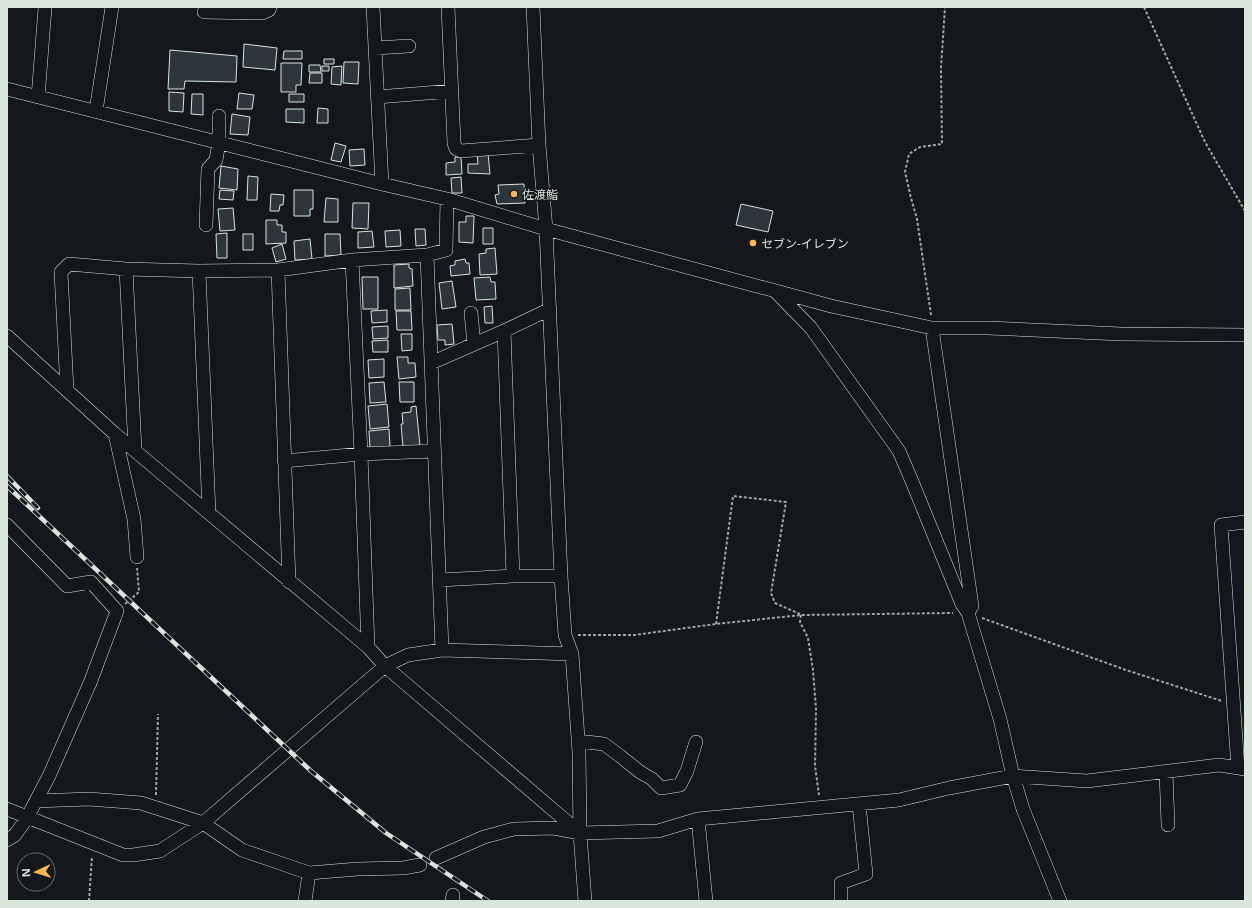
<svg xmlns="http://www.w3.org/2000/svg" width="1252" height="908" font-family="'Open Sans','Noto Sans JP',sans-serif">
<rect width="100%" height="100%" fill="#14181c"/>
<path fill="#2c363c" stroke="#d8e6dc" d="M244,44L277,48L275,70L243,67Z
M170,50L237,56L236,82L185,81L184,89H168Z
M284,51H302V59H283Z
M324,59H334V64H324Z
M344,62H359L358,84L343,83Z
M281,63H302L301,85H296V92H281Z
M309,65H320L321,72H309Z
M322,66H329V71H322Z
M342,66L341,85L331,84L332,67Z
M310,73H322V83H309Z
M169,92L184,93L183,112L169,111Z
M239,93L254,95L252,109H237Z
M192,94H203V115L191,114Z
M289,94H304V102H289Z
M318,108L328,109V123H317Z
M286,109H304V123L286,122Z
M232,114L250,117L248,135L230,134Z
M335,143L346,146L341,162L331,160Z
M364,149L365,165L350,166L349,150Z
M477,153H488L490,174L468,173V164H478Z
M455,157H461L462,174L446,175V163L455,162Z
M221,166L238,169L237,190L219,188Z
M248,176L258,177L257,200H247Z
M461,177L462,193H452L451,178Z
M524,184L525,203L497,204L495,195L499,194L498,185Z
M220,190L234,191L233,200L219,199Z
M294,190H313V209H310V216H294Z
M271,194L284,195L283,205H280L279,211H270Z
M326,198L338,199V222H324Z
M353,203H369L368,229L352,228Z
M741,204L773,211L768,232L736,225Z
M233,208L235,230L220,231L218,209Z
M466,216H474L473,243L459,242V222H466Z
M266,220H277V225H282V232H286V243L266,244Z
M483,228H493V244H483Z
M415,229H425L426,245L416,246Z
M400,230L401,246L386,247L385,231Z
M372,231L374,247L358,248V232Z
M227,233V258H217L216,234Z
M243,234H253V250H243Z
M325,234H340L341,255L325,256Z
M310,239L312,259L295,260L294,241Z
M282,244L286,259L276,262L272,248Z
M495,248L497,274L480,275L479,254L486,253V249Z
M465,259L466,263H469L470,274L451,276L450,266L455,265V261Z
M409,264V268L412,269L413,286L394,288V265Z
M362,277H378V309H363Z
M490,277L491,282H495L496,299L476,300L474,278Z
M452,281L456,307L442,309L439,283Z
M410,288L411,310H395V289Z
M492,306L493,323H485L484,307Z
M387,310V322L372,323L371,311Z
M396,311H411L412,330H397Z
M452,324L454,344L445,345V340H438L437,325Z
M388,326V338L373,339L372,327Z
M401,334H412V350L402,351Z
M388,340V352H373L372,341Z
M397,357H408V363H415L416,377L399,379Z
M384,359V377L369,378L368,360Z
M384,382L386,402L370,403L369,383Z
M399,382H414V402H400Z
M387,404L389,427L370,429L368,406Z
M416,406L420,446L403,447L401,424H403L402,413L411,412V407Z
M389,429L390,447L370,449L369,431Z"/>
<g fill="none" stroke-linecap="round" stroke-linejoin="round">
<defs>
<path id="minor" d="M373,7L382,184
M448,7L454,143L456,149L461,151L539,145
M533,7L539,145L546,229L561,576L565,635L572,654L579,752L580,833L585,901
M204,12L262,13L269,10L270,7
M375,48L409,46
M7,89L382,184L447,199L546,229L831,306L932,328H988L1121,334L1245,335
M38,97L45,8
M377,97L452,91
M96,111L112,7
M206,225L208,169L216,160L219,142V116
M427,255L442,650
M352,260L361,454L368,647
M126,269L135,450
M278,270L289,582
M199,271L209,513
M776,292L811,328L899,451L911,479L962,604L968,613L1000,719L1013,776L1023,809L1060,901
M471,313L474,344
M932,328L972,606L968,613
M504,331L513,576
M7,336L115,434L368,647L385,666L579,832
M431,363L504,331L550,309
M67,390L61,272L69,264L126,269L199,271L278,270L352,260L427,255L446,250L447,199
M115,434L134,519L137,557
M284,461L361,454L434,451
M7,525L67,586L91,582L117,611L90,683L49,776L27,818L15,835L7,840
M440,580L513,576H561
M578,741L604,744L620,756L640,772L652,779L661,788L680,785L687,771L696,742
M1238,768L1221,525L1245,522
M1166,772L1168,825
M36,801L89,799L141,803L203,823L242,850L309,873L358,869L403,868L420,865
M7,809L123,855H133L160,851L203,823L385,666L408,655L442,650L572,654
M698,819L706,901
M436,858L484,837L514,829L553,828L580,833L658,831L698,819L899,800L949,788L1013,776L1087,781L1219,765L1245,769
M305,901L309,873
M452,901L453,895
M841,901V883L866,874L859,804"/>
</defs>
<use href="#minor" stroke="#d8e6dc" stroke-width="14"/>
<path stroke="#9da8a2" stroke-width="2" stroke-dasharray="3 2" stroke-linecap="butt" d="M1144,7L1205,142L1245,211
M931,315L917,219L911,198L905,172L909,154L920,147L942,144L941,68L945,7
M125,604L139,592L137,568
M801,615L800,622L808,638L813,670L816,709L815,766L819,795
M982,618L1126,670L1222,701
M716,624L733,496L786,502L771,593L775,603L800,614
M578,635H634L716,624L801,615L953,613
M156,795L158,714
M89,901L92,856"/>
<use href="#minor" stroke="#14181c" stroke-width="13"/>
<defs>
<path id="rail" d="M7,476L38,508
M7,486L311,771L386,833L488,901"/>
</defs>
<use href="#rail" stroke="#d8e6dc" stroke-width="4.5"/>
<use href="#rail" stroke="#14181c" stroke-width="3" stroke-dasharray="9" stroke-linecap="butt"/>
</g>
<g fill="#ffb74d" stroke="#14181c" stroke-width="1.5">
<circle cx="514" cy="194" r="4"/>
<circle cx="753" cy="243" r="4"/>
</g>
<g text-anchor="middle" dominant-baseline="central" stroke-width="3" stroke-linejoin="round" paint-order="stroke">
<g font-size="12" fill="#d8e6dc" stroke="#14181c" text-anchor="start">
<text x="522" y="194">佐渡鮨</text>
<text x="761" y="243">セブン-イレブン</text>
</g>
</g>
<rect width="1252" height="908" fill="none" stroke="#d8e6dc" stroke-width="16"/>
<g transform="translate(36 872) rotate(266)"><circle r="19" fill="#14181c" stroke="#626a69"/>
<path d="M0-3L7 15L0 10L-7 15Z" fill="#ffb74d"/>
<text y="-6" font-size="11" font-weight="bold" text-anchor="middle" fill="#d8e6dc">N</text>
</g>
</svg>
